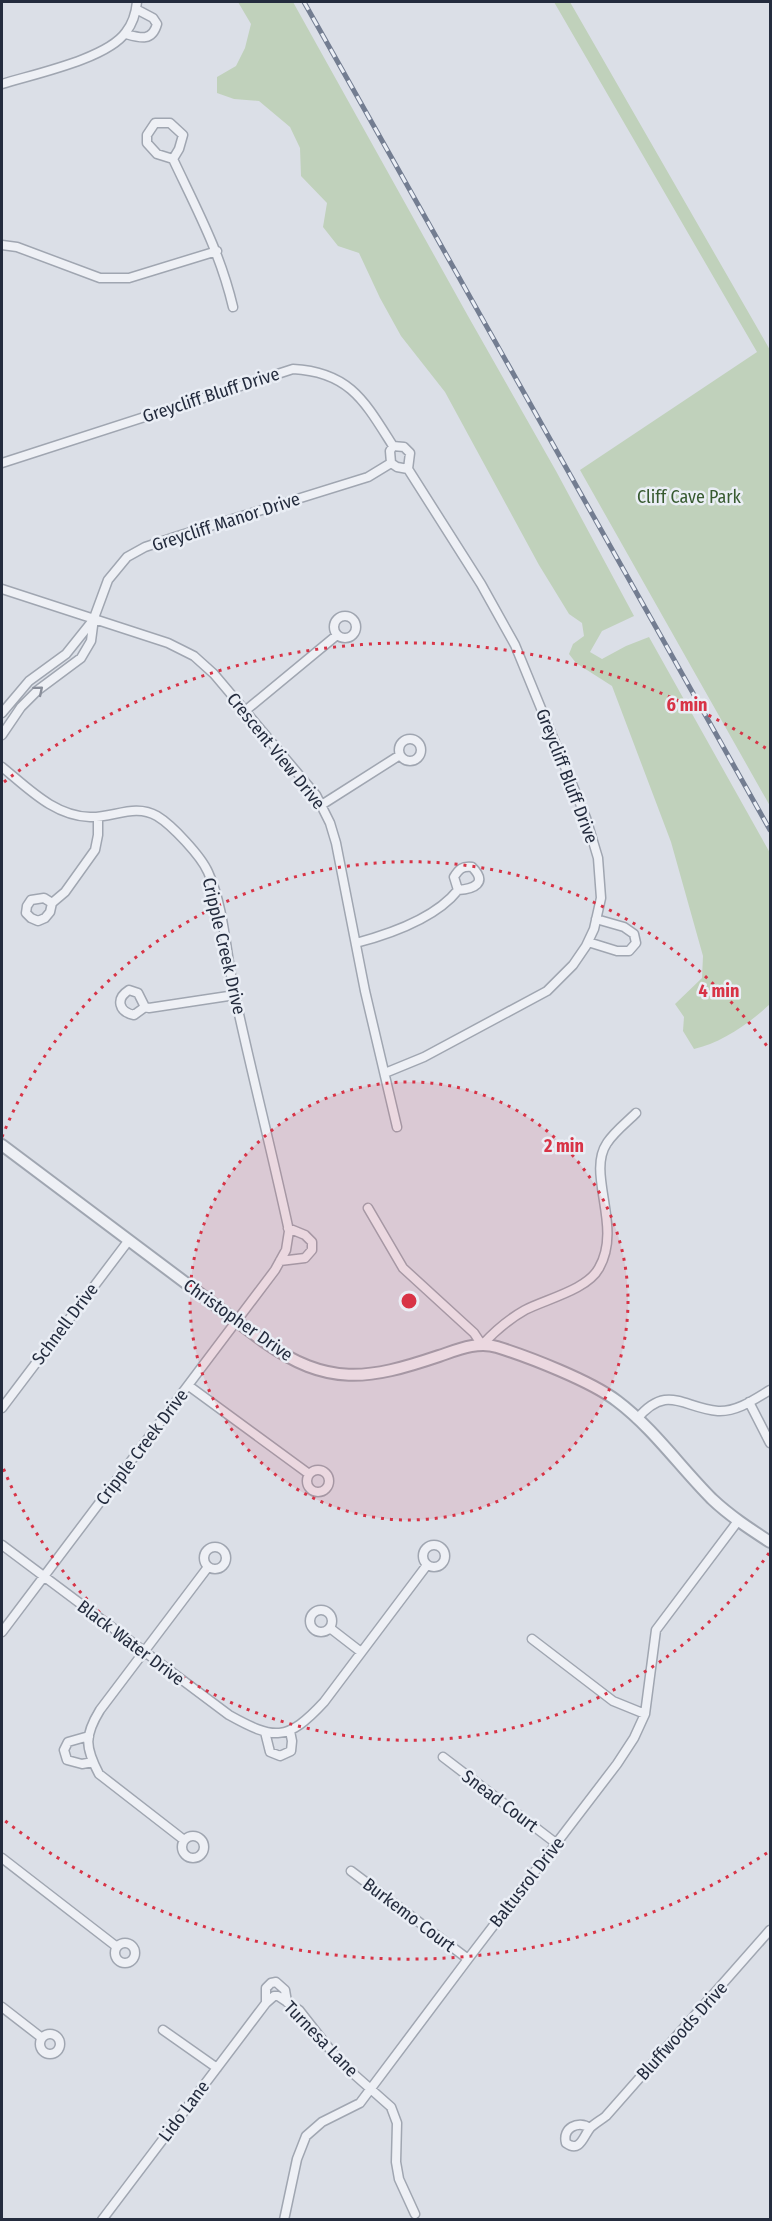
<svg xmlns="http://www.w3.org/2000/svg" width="772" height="2221" font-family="'Fira Sans Condensed',sans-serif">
<rect width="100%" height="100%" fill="#dbdfe7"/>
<path fill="#c0d1bb" d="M238,2H293L468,316L556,471L634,616L602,631L590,652L602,659L626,646L649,637L770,853V1004C750,1023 721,1043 694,1049L683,1031L684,1017L675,1004L702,978L703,956L671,842L612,686L576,663L569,654L573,644L584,636L582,623L569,614L539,565L445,392L401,336L380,298L359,253L338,246L323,227L327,203L301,176L300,148L290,127L259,101L234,99L217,93V77L236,66L245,48L251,24Z
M554,2H570L770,350V806L580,470L757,352Z"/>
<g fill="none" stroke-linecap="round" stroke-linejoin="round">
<defs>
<path id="minor" d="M126,34C140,38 152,42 157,24L153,18L136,9
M2,84C34,74 107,59 126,32C133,23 136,12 137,2
M173,159L157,154L147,143V135L155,123H170L183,135L179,149L173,159C197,210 220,252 233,307
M2,245L17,247L100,278H129L217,251
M393,446L390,451L391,463L397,467L408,469
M2,463L293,369C350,372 365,402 393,446L404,447L410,453L408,469L481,584L515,645L586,818L598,858L601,898L594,929L586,946L573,965L547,991L424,1057L385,1073
M2,589L168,643L194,656L214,674L316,795L330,823L336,843L365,991L397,1127
M334 627a11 11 0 1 1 22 0a11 11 0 1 1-22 0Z
M245,711L337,635
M2,713L29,681L66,654L94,619
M2,735L21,707L38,690L81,658L91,641L94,618L108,580L127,557L145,547L178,536L368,477L391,463
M399 750a11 11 0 1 1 22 0a11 11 0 1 1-22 0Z
M2,767C28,788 54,816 90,817C113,818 135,803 157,816C172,825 201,856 208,872C225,909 226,957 235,996C252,1075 272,1152 289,1231L286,1250L275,1270L2,1632
M323,804L400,755
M52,903L44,898L31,900L27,906L26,913L31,918L38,921L45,918L50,912L52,903L65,892L95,850L98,835V817
M588,942L617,951H629L636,943L634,934L624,927L596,919
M356,943C390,934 435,919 458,890C474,889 488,883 472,867C462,866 459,869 454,877L458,890
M145,1007L134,1015C119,1012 115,999 129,990L138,993L145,1007L149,1008L235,995
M368,1208L403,1268L474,1333L482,1345C494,1332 509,1319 525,1310C546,1299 587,1290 599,1268C623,1226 586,1174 607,1143C614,1132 627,1122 636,1113
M280,1261L305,1258L312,1250V1242L305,1235L288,1228
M189,1386L309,1474
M749,1402L770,1443
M2,1408L129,1240
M637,1419C667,1383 683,1408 718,1411C737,1412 755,1399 770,1390
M307 1481a11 11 0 1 1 22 0a11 11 0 1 1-22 0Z
M423 1556a11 11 0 1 1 22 0a11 11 0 1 1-22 0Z
M2,1545L229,1715C274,1740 287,1742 324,1702L427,1565
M204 1558a11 11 0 1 1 22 0a11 11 0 1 1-22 0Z
M310 1621a11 11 0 1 1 22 0a11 11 0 1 1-22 0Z
M330,1628L361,1652
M532,1639L613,1701L645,1714
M265,1732L270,1752L280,1756L291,1751L292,1741L290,1731
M89,1736L68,1742L64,1750L67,1760L82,1764L93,1762
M443,1757L557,1844
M182 1847a11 11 0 1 1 22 0a11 11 0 1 1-22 0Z
M184,1840L99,1774C85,1747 84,1736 100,1710L208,1567
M2,1858L117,1947
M351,1871L468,1959
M115 1953a10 10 0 1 1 20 0a10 10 0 1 1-20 0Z
M266,2003V1988L271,1983L276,1982L285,1990L287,2002
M2,2007L42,2038
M163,2030L217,2068
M40 2044a10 10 0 1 1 20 0a10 10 0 1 1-20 0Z
M590,2128C578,2120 562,2128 566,2143C580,2153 583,2137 590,2128C594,2124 601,2120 606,2116L770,1930
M102,2220L266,2003L274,1996H278L299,2010L339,2061L391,2107L397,2123L396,2162L399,2179L415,2214
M284,2220L297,2159L306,2136L322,2122L360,2103L468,1959L617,1764L634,1738L645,1714L656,1630L738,1521"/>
<path id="tertiary" d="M2,1145L263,1341C328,1387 368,1380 439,1356C457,1350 477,1341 497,1347C529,1357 591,1381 617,1401C653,1428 680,1467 712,1499C730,1516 750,1529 770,1542"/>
</defs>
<use href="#minor" stroke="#a0a6b1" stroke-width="11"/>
<use href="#tertiary" stroke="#a0a6b1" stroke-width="14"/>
<use href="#minor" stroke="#eef0f5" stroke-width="8"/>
<use href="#tertiary" stroke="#eef0f5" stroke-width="10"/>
<defs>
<path id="rail" d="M304,2L770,830"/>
</defs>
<use href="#rail" stroke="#737d91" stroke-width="5"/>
<use href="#rail" stroke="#eaeef5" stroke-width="3" stroke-dasharray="9" stroke-linecap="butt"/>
</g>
<defs><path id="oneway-chevron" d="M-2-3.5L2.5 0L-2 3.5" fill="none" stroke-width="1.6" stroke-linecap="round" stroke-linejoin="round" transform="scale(1.5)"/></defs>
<use stroke="#898e9a" href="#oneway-chevron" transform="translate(39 690) rotate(-40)"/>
<circle cx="409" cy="1301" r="219" fill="#d83346" fill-opacity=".12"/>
<g fill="none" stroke="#d83346" stroke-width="3" stroke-dasharray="3 6">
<circle cx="409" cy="1301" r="219"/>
<path d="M769 1553A439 439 0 0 1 2 1465M2 1137A439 439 0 0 1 769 1049"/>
<path d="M767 1853A658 658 0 0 1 4 1820M4 782A658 658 0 0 1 767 749"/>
</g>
<g text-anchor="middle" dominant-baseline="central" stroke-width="5" stroke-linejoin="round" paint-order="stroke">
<g font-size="18" fill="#242c3e" stroke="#eaeef5">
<text transform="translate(211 395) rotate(-18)">Greycliff Bluff Drive</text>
<text transform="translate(226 522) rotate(-18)">Greycliff Manor Drive</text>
<text transform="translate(276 751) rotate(51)">Crescent View Drive</text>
<text transform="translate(567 776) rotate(69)">Greycliff Bluff Drive</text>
<text transform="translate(224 946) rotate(77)">Cripple Creek Drive</text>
<text transform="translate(238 1320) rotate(35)">Christopher Drive</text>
<text transform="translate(65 1324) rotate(-53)">Schnell Drive</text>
<text transform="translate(142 1447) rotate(-53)">Cripple Creek Drive</text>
<text transform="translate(131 1643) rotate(37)">Black Water Drive</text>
<text transform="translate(500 1801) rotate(37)">Snead Court</text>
<text transform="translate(527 1882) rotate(-52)">Baltusrol Drive</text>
<text transform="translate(409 1915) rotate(37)">Burkemo Court</text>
<text transform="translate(682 2031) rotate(-48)">Bluffwoods Drive</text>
<text transform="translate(321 2039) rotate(46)">Turnesa Lane</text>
<text transform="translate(184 2111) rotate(-53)">Lido Lane</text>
</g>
<g font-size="18" fill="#375a30" stroke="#eaeef5">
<text x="689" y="497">Cliff Cave Park</text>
</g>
</g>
<circle cx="409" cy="1301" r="9" fill="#d83346" stroke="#eaeef5" stroke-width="3"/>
<g font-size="18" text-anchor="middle" font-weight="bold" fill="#d83346" stroke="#eaeef5" stroke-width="5" stroke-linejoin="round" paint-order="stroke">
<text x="687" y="711">6 min</text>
<text x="719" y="997">4 min</text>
<text x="564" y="1152">2 min</text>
</g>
<rect width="772" height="2221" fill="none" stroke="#242c3e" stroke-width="6"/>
</svg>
